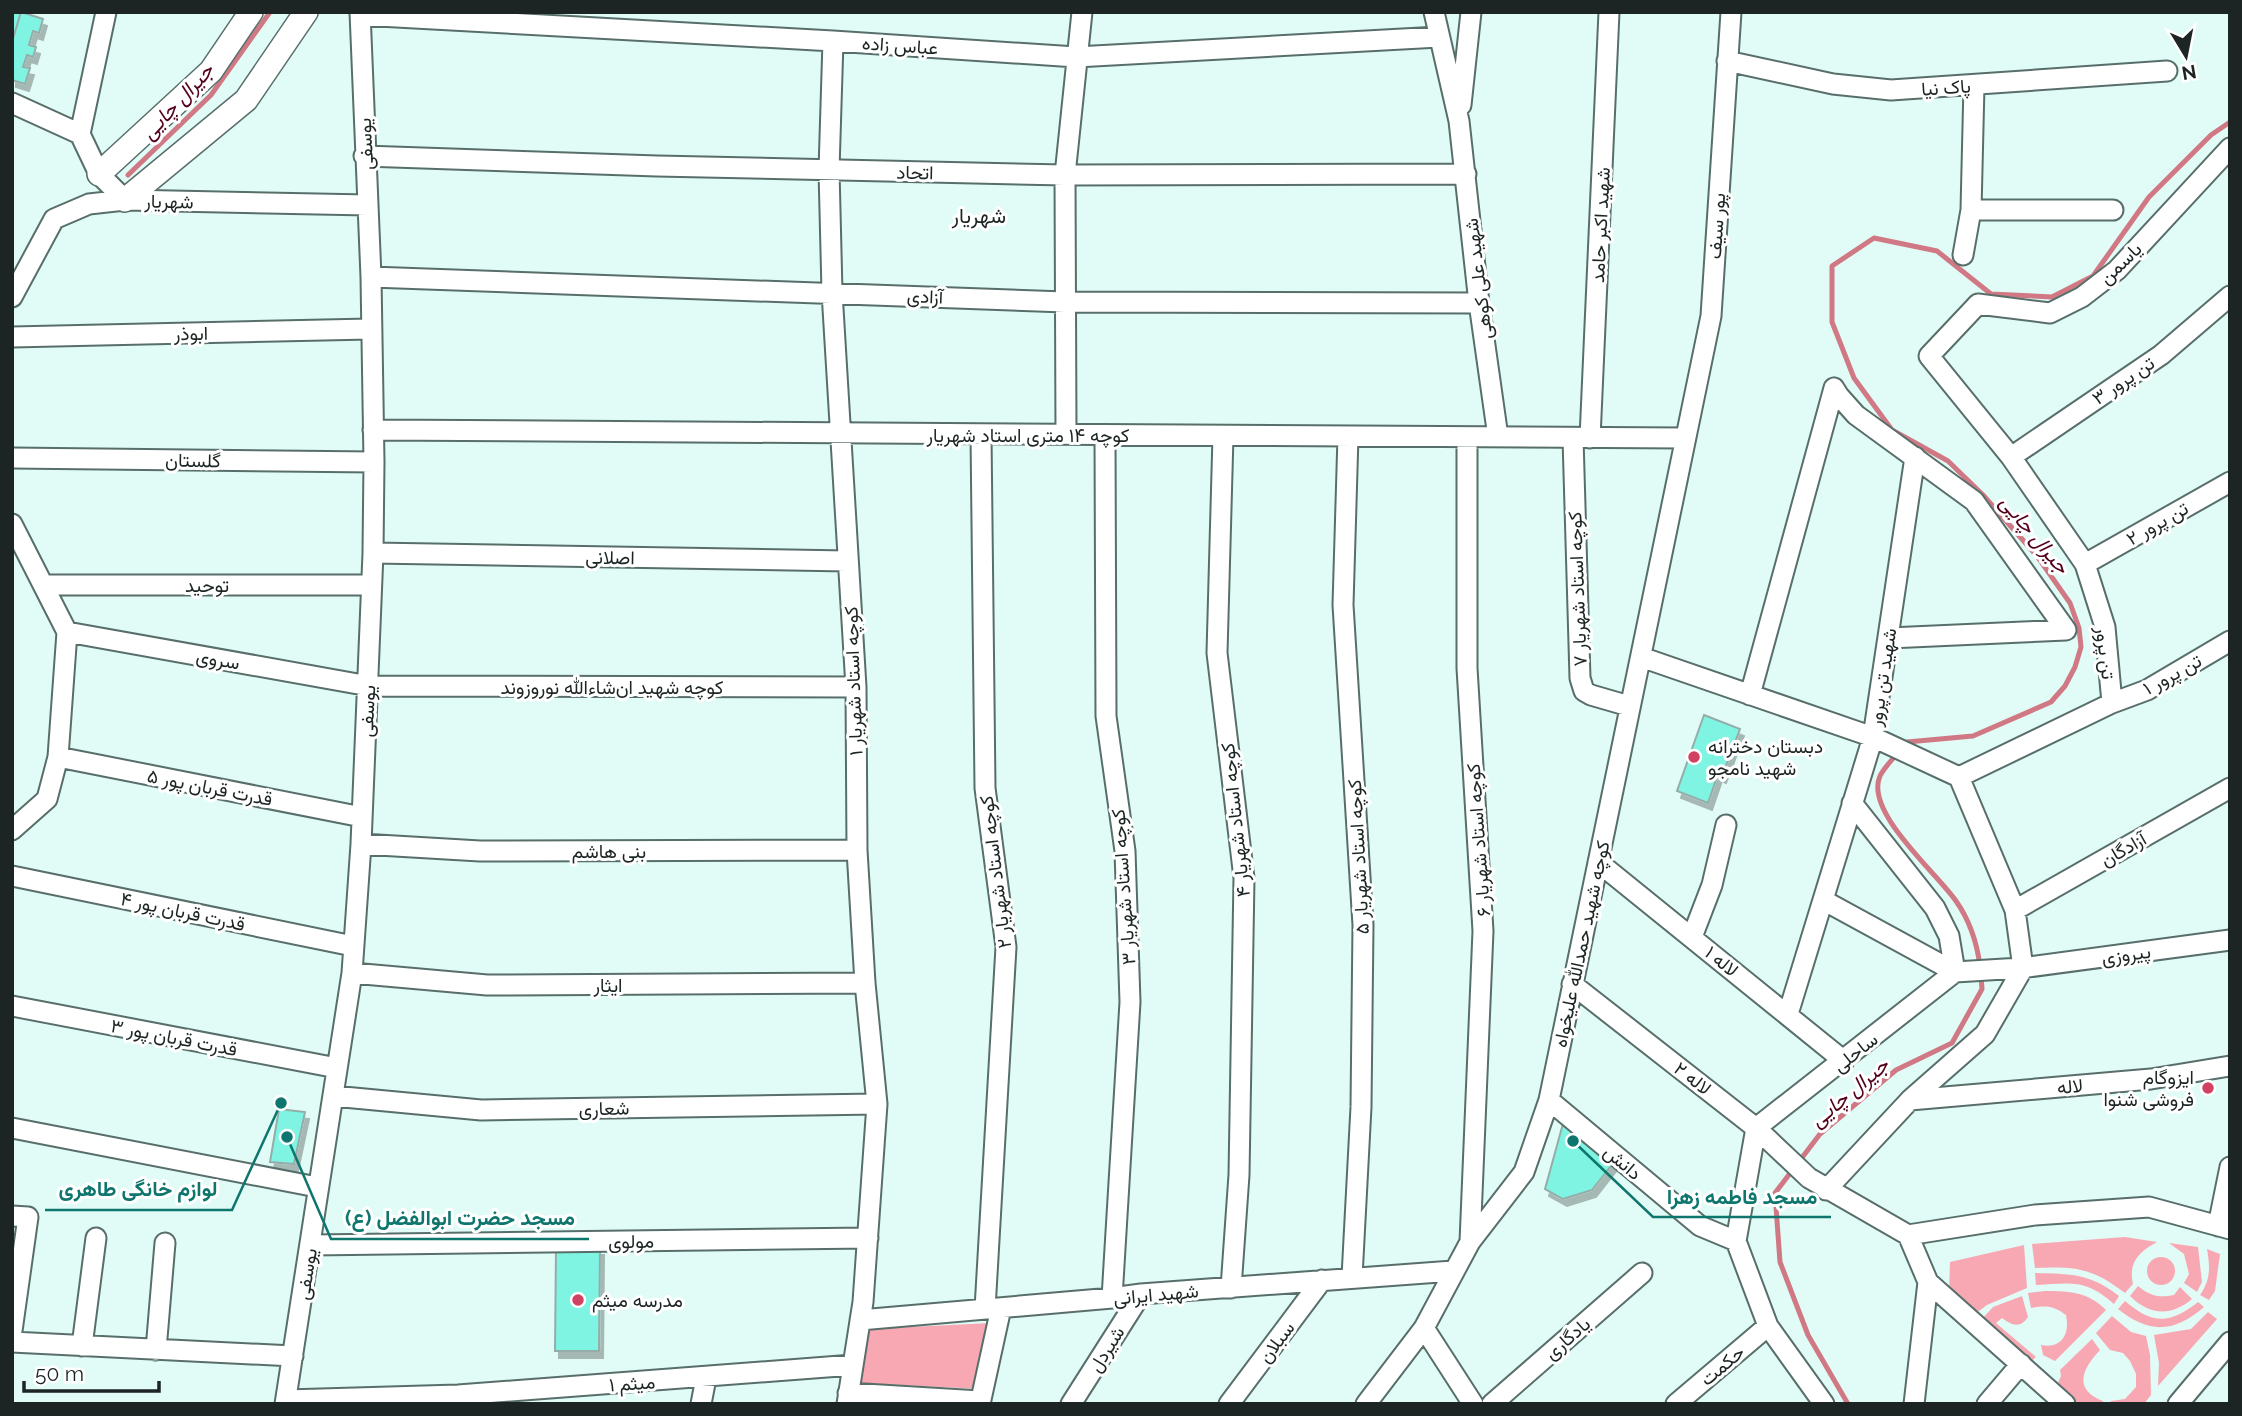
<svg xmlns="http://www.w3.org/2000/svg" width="2242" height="1416" font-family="Raleway,Vazirmatn,sans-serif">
<defs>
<filter id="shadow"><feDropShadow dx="4" dy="7" stdDeviation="0" flood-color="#0004"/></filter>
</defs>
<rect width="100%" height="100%" fill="#e1fbf6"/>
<path fill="#f8a8b2" d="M2125,1237L2157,1242C2139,1252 2128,1262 2133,1284L2125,1293C2092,1268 2076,1266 2035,1268L2032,1244Z
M2169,1243L2198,1247L2202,1282L2197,1292L2184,1283L2189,1274L2184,1254Z
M2024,1245L2027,1288L1987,1305L1975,1314L1949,1293L1950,1262Z
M2207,1249L2220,1254L2215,1291L2209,1300L2200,1295C2211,1279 2210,1267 2207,1249Z
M2147 1271a14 14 0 1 1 28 0a14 14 0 1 1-28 0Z
M2035,1273C2070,1274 2090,1273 2119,1296L2114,1304C2086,1279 2072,1283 2036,1285Z
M2138,1286C2150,1296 2159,1298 2174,1295L2180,1287L2192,1299C2171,1317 2149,1315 2130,1296Z
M2045,1291C2070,1291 2088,1292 2106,1310L2055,1361L2043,1355L2041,1345C2062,1349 2070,1334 2066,1315C2054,1306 2046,1305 2031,1308L2028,1293Z
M2022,1296L2028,1317C2021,1328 2012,1326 2002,1318L1996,1323L2036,1357L2028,1364L1980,1321L1993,1307Z
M2125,1301C2153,1325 2170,1324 2198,1302L2204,1307C2174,1333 2149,1334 2118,1309Z
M2208,1312L2217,1319L2158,1386L2159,1363L2154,1335L2191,1329Z
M2112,1316L2131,1332L2146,1336L2150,1355L2151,1395L2144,1404H2109L2111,1401L2125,1399L2136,1387V1374L2130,1361L2123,1353L2110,1350L2096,1333Z
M991,1323L981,1389L861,1383L869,1329Z
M2092,1339L2100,1350C2083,1368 2072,1389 2103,1401L2102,1404H2079L2057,1385L2061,1376L2060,1370Z"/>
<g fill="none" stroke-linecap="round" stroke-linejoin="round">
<path stroke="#d07884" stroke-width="5" d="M128,175L211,95L270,12
M1980,966C1977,943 1970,921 1956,901C1937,873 1864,812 1880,776C1886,764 1899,753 1907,742L1973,736L2051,702L2065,686L2075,667L2081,647L2079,628L2070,603L2037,556L1983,495L1948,461L1892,430L1854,378L1832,322V266L1874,238L1937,251L1991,294L2052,297L2093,276L2149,197L2211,135L2230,122
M1848,1404L1808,1335L1780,1262L1775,1193L1820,1134L1896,1070L1952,1043L1982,989L1981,976"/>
</g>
<path fill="#7ff4e3" stroke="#95ada9" stroke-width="2" filter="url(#shadow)" d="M12,12H21L12,42Z
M21,12L43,19L39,33L33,31L29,45L36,47L33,57L27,55L23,67L30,68L25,84L12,80V42Z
M1704,715L1740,729L1722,776L1718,774L1708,803L1677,791Z
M279,1109L305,1112L294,1164L270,1162Z
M1564,1120L1614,1162L1592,1190L1563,1199L1545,1189Z
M556,1248H600L599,1351H555Z"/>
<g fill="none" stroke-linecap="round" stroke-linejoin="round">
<defs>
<path id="minor" d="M1434,12L1459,121L1479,303L1498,437
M360,15L833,41L1076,57L1439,37
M833,41L829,170L832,292L856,687L857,850L865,983L877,1104L863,1302L847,1404
M1727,61L1833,84L1891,90L2167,71
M1974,85L1971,210H2113
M12,103L80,134L99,174L125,200
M1461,105L1471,12
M80,134L106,12
M364,156L657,166L1065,175L1466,174
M1963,255L1971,210
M371,277L1065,302L1479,303
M12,297L54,219L89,204L125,200L368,205
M12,337L370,329
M1834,388L1839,396L1856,415L1974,501L2066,630L1889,638
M373,430L1684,438
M981,434L985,788L1006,947L985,1309
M1066,434L1065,175L1082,12
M1105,435L1106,716L1125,851L1130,1002L1112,1298
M1223,436L1217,653L1244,878L1239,1175L1231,1288
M1348,436L1343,605L1363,925L1361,1107L1352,1277
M1467,438V668L1483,931L1470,1242
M1573,438L1580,678L1584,691L1591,695L1629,706
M1590,438L1609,12
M2011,457L2161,355L2230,296
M12,458L374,462
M12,524L67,632L58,757L47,799L12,830
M373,553L847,561
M2085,564L2230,482
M44,585H371
M67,632L369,686L856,687
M1641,657L1873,737L1915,457
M1750,695L1834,388
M2112,703L2147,690L2230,641
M58,757L362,817
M361,844L480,851L857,850
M1598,862L1844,1061
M12,876L353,946
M1823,900L1955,972L2021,968L2230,940
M2015,910L2230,788
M1692,937L1712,885L1726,825
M2023,968L2015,910L1959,777L2112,703L2105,627L2085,564L2011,457L1929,356L1978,304L2050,313L2082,297L2117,270L2230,148
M352,973L487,985L865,983
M1572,984L1756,1128L1809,1178L1908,1235
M12,1006L337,1068
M1788,1014L1873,737L1959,777
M333,1096L481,1110L877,1104
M1549,1100L1700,1226L1736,1241
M1910,1100L2151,1079L2230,1066
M12,1128L317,1187
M1826,1190L1910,1100L1985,1034L2023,968
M12,1216L28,1217L12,1331
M2218,1226L2230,1167
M311,1245L868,1238
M860,1320L1112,1298L1141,1294L1453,1271
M1424,1328L1473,1404
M12,1342L293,1356
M82,1346L96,1238
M156,1350L165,1243
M848,1393L980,1401
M286,1400L458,1395L853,1365
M285,1404L352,973L361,844L373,553L374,462L371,277L360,12
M701,1404L706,1378
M980,1404L1001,1308
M1071,1404L1141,1294
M1229,1404L1322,1280
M1366,1404L1424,1328L1470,1242L1524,1172L1549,1100L1711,316L1731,12
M1492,1404L1642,1273
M1676,1404L1768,1326
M1824,1404L1768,1326L1736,1241L1756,1128L1955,972L1949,936L1935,908L1852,803
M1914,1404L1928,1282
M1987,1404L2021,1364
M2065,1404L1928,1282L1908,1235L2035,1215L2149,1207L2230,1229
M2178,1404L2230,1342"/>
<path id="tertiary" d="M99,174L211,71L251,12
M125,200L246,100L306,12"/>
</defs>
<use href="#minor" stroke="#586e6a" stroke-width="23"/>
<use href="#tertiary" stroke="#586e6a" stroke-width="26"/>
<use href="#minor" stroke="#fff" stroke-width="19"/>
<use href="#tertiary" stroke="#fff" stroke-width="23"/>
</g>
<g fill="#d14161" stroke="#fff" stroke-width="2.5">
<circle cx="1694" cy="757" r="7"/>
<circle cx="2208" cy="1088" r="7"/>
<circle cx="578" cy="1300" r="7"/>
</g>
<g text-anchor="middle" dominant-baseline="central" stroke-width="6" stroke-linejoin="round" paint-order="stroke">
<g font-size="19" fill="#1c2524" stroke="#fff">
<text transform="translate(900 45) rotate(4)">عباس زاده</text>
<text transform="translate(1946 87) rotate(-4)">پاک نیا</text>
<text transform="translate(365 144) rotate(-93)">یوسفی</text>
<text transform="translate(915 172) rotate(1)">اتحاد</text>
<text transform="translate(169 201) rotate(1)">شهریار</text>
<text transform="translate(1600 225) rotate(-87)">شهید اکبر حامد</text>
<text transform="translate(1716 226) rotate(-86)">پور سیف</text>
<text transform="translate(2120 263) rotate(-44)">یاسمن</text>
<text transform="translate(1478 279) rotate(-97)">شهید علی کوهی</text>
<text transform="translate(925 296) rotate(2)">آزادی</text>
<text transform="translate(191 333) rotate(-1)">ابوذر</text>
<text transform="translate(2123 380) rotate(-34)">تن پرور ۳</text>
<text x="1028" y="435">کوچه ۱۴ متری استاد شهریار</text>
<text transform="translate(193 460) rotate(1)">گلستان</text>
<text transform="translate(2157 523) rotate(-30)">تن پرور ۲</text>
<text transform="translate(610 557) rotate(1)">اصلانی</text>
<text x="207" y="585">توحید</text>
<text transform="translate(1577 589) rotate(-92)">کوچه استاد شهریار ۷</text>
<text transform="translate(2106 653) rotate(83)">تن پرور</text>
<text transform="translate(218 659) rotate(10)">سروی</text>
<text transform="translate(2172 674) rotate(-29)">تن پرور ۱</text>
<text transform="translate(1882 677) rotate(-81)">شهید تن پرور</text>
<text transform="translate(853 681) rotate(-92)">کوچه استاد شهریار ۱</text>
<text x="612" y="687">کوچه شهید ان‌شاءالله نوروزوند</text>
<text transform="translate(367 711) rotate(-87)">یوسفی</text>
<text transform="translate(210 787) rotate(11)">قدرت قربان پور ۵</text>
<text transform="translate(1235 820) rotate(-96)">کوچه استاد شهریار ۴</text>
<text transform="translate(1478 840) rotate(-94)">کوچه استاد شهریار ۶</text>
<text transform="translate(2123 849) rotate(-30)">آزادگان</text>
<text x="609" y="851">بنی هاشم</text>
<text transform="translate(1358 857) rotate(-93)">کوچه استاد شهریار ۵</text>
<text transform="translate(995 872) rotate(-97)">کوچه استاد شهریار ۲</text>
<text transform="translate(1123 887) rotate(-94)">کوچه استاد شهریار ۳</text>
<text transform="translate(183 911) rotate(12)">قدرت قربان پور ۴</text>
<text transform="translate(1581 944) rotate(-78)">کوچه شهید حمدالله علیخواه</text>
<text transform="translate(2126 954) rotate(-8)">پیروزی</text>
<text transform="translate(1722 961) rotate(39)">لاله ۱</text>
<text x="608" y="985">ایثار</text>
<text transform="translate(174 1037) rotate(11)">قدرت قربان پور ۳</text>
<text transform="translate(1855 1052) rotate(-38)">ساحلی</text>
<text transform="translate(1693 1078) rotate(38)">لاله ۲</text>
<text transform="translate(2070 1086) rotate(-5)">لاله</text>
<text transform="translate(604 1108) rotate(-1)">شعاری</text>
<text transform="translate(1623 1162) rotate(40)">دانش</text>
<text transform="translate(631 1241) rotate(-1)">مولوی</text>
<text transform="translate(306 1274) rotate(-81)">یوسفی</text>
<text transform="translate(1156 1294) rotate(-5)">شهید ایرانی</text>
<text transform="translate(1567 1338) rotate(-41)">یادگاری</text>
<text transform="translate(1276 1342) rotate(-53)">سبلان</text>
<text transform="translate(1106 1349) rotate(-58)">شیردل</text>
<text transform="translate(1722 1365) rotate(-40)">حکمت</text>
<text transform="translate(632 1383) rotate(-4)">میثم ۱</text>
</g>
<g font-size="19" fill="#1c2524" stroke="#fff" text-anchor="start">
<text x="1708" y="746">دبستان دخترانه<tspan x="1708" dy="22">شهید نامجو</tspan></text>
<text x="2194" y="1077" text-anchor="end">ایزوگام<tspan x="2194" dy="22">فروشی شنوا</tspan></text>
<text x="592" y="1300">مدرسه میثم</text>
</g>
<g font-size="21" font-style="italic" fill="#53011b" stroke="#fff">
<text transform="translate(177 101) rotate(-47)">جیرال چایی</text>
<text transform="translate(2035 534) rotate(50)">جیرال چایی</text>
<text transform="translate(1849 1092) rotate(-40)">جیرال چایی</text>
</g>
<g font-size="21" fill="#1c2524" stroke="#fff">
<text x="979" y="215">شهریار</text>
</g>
</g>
<path fill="none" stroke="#0f766e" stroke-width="2.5" d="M281 1103L232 1210H45M1573 1141L1653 1217H1831M287 1137L331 1239H589"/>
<g fill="#0f766e" stroke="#fff" stroke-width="2.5">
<circle cx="281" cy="1103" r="7"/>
<circle cx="1573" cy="1141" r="7"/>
<circle cx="287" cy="1137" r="7"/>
</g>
<g font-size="21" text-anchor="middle" font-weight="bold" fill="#0f766e" stroke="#fff" stroke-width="6" stroke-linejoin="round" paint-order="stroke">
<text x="138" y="1196">لوازم خانگی طاهری</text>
<text x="1742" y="1204">مسجد فاطمه زهرا</text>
<text x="460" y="1225">مسجد حضرت ابوالفضل (ع)</text>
</g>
<rect width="2242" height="1416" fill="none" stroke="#1c2524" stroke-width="28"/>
<g transform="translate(2186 56) rotate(170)" stroke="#ffffff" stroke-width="5" paint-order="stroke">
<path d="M0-5L12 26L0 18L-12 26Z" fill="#1c2524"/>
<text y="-10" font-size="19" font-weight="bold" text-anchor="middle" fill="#1c2524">N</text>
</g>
<path d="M24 1381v10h135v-10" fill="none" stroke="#1c2524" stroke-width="3.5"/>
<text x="35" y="1381" font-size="21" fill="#1c2524" stroke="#ffffff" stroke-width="5" paint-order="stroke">50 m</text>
</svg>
